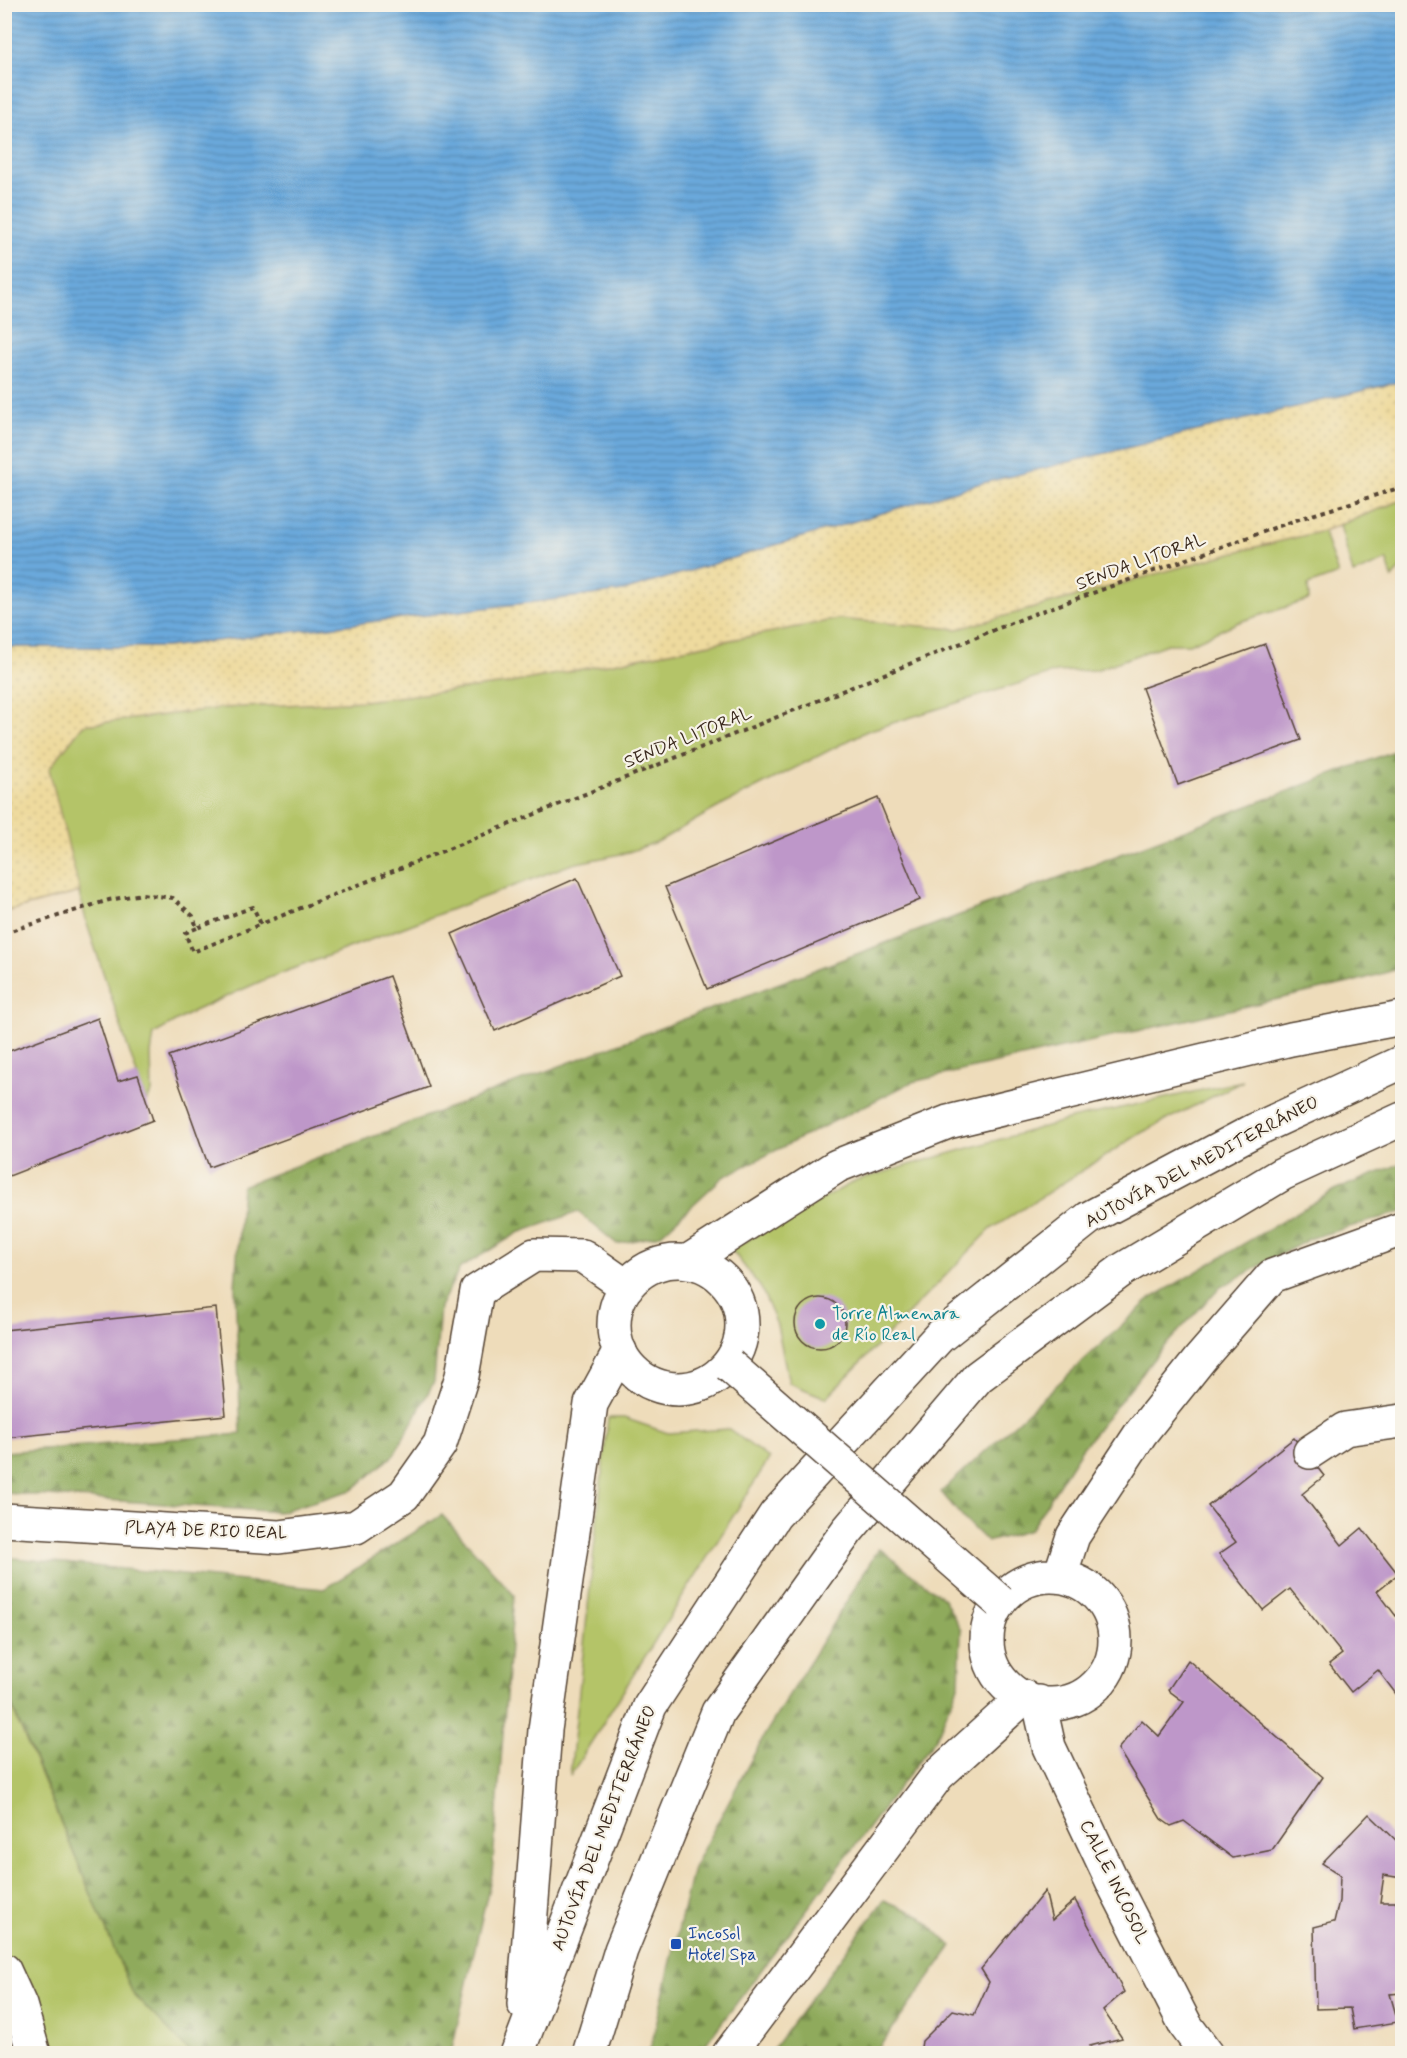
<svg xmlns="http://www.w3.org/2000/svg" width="1407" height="2058" font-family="Mynerve,sans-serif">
<defs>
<pattern id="forest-firs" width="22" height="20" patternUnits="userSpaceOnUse" patternTransform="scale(1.5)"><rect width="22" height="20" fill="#8faa5c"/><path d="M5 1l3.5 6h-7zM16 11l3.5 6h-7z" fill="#768b4b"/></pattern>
<pattern id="sand-dots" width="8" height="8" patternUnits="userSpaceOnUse" patternTransform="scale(1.5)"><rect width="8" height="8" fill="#eeda9e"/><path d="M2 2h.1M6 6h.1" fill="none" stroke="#cdbb88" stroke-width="1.8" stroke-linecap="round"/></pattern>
<pattern id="water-rules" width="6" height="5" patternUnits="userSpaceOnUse" patternTransform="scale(1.5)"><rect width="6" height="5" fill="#6aa9dc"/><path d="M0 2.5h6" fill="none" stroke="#588ab2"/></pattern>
</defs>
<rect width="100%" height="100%" fill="#f7f3e8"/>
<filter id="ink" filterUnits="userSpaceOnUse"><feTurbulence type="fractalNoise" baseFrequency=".0167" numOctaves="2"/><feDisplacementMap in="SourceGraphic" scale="12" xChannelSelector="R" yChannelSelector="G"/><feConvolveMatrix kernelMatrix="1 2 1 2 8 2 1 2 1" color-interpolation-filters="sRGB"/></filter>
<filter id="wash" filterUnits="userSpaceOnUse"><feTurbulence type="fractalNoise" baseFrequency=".008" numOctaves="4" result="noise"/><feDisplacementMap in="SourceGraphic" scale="24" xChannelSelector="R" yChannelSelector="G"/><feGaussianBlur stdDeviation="1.35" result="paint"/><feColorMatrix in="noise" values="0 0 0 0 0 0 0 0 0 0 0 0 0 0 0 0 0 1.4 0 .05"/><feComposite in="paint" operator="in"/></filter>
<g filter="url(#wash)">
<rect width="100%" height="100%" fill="#eedcba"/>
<path fill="#b4c467" stroke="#787742" stroke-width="1.5" d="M1402,500V566L1392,578L1387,560L1353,574L1340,525Z
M1323,531L1338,574L1308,585L1309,600L1239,622L1189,644H1167L1096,670L1056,672L867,731L715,809L659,841L626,853L572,864L266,979L194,1011L154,1034L151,1054L152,1092L146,1102L87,924L48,769L83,725L221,708L363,701L505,684L838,619L958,629L1235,552Z
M1243,1081L1141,1133L991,1229L826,1398L789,1383L777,1325L761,1288L731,1249L857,1180L1071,1119Z
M608,1418H624L668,1433L729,1429L769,1459L570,1776Z
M4,1689L133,1993L191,2053H5Z"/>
<path fill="url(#forest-firs)" stroke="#656a3d" stroke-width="1.5" d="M1402,748V968L1349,983L912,1082L723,1177L660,1235L617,1244L578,1212L518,1233L460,1268L440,1307L434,1382L394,1455L352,1490L279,1512L5,1493V1452L241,1434L235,1287L242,1186Z
M1402,1163V1212L1311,1238L1219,1288L1159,1352L1081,1450L1030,1530L987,1542L964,1519L941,1492L1150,1299L1335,1190Z
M442,1515L514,1595L492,1874L451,2053H191L133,1994L5,1689V1557L324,1589Z
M879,1548L944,1599L961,1630L959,1684L936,1738L699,2053H647L651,2046L693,1868L765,1734Z
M884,1900L919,1915L952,1946L875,2053H770Z"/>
<path fill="url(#sand-dots)" stroke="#94825e" stroke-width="1.5" d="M1402,381V500L1323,531L1235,552L958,629L838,619L505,684L363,701L221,708L83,725L49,769L80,892L5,912V647H166L623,591L978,484Z"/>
<path fill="url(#water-rules)" stroke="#526a7d" stroke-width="1.5" d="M4,5H1402V381L978,484L623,591L166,647H5Z"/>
<g id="blocks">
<path fill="#be97c9" d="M1265,644L1301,740L1178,785L1142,688Z
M878,798L920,900L707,989L665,887Z
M577,878L620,976L495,1031L452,934Z
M389,976L429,1087L209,1167L169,1056Z
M98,1018L118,1081L138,1075L153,1120L4,1178V1053Z
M795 1323a25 25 0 1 1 50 0a25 25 0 1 1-50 0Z
M216,1308L226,1415L4,1438V1330Z
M1294,1438L1324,1476L1302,1494L1342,1545L1362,1528L1398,1574L1377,1591L1402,1624V1702L1378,1670L1351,1692L1329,1664L1342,1654L1290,1589L1263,1610L1219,1554L1236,1542L1208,1506Z
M1188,1660L1323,1777L1272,1850L1233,1858L1184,1821L1171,1826L1161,1819L1118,1749L1142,1720L1159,1736L1184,1702L1168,1690Z
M1369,1814L1402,1846V1878L1384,1875L1380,1902H1402V1993L1390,1994L1398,2022L1354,2029L1350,2008L1316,2009L1314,1927L1334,1922L1339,1901L1340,1875L1322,1863Z
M1045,1891L1052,1920L1075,1900L1124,1992L1103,2010L1122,2038L1090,2046L1096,2054H920L922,2041L953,2010L974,2015L989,1982L981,1969Z"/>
</g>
</g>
<g filter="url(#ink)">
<use href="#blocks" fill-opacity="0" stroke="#564535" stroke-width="1.5"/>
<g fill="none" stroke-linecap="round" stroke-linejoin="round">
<defs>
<path id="minor" d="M614 1325a64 64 0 1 1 128 0a64 64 0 1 1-128 0Z
M1310,1452L1345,1429L1402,1421
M4,1520L279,1537L356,1527L404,1495L440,1444L462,1376L477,1291L534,1255L583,1256L627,1287
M1060,1576L1073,1536L1141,1433L1200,1359L1272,1276L1402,1229
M987 1640a64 64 0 1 1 128 0a64 64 0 1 1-128 0Z
M1039,1702L1049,1747L1115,1887L1186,2026L1207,2054
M4,1970L20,2005L34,2054"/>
<path id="highway" d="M687,1262L837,1166L948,1122L1291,1039L1402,1018
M524,2004L545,1730L591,1404L620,1351
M517,2054L650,1706L775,1515L939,1337L1089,1218L1255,1130L1402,1062
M589,2054L621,1950L718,1712L847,1531L978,1377L1122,1270L1282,1174L1402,1119
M729,2054L938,1775L1024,1697"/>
</defs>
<use href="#minor" stroke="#564535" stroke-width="36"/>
<use href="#highway" stroke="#564535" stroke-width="36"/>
<path stroke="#564535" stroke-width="4" stroke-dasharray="4.5 4.5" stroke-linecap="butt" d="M197,928L185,933L193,952L261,924
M4,933L109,900L142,894L173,898L193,916L197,928L253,907L261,924L1034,614L1299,519L1402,487"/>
<use href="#minor" stroke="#fff" stroke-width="33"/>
<use href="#highway" stroke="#fff" stroke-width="33"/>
<defs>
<path id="minor-bridge" d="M729,1365L1000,1602"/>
</defs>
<use href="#minor-bridge" stroke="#564535" stroke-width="36" stroke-linecap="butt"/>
<use href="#minor-bridge" stroke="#fff" stroke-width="33"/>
</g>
</g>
<circle fill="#0f9aa8" stroke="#f7f3e8" stroke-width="2" cx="820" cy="1324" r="6"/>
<rect fill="#1a4fb4" stroke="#f7f3e8" stroke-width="2" x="670" y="1938" width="12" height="12" rx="3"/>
<g text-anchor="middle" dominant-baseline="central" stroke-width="4.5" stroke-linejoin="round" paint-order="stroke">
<g font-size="18" fill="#3b2a1e" stroke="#f7f3e8">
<text transform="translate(1141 562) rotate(-20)">SENDA LITORAL</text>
<text transform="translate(688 738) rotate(-22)">SENDA LITORAL</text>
<text transform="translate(1202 1162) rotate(-28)">AUTOVÍA DEL MEDITERRÁNEO</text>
<text transform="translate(206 1531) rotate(2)">PLAYA DE RIO REAL</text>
<text transform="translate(604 1828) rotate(-69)">AUTOVÍA DEL MEDITERRÁNEO</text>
<text transform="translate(1114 1882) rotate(64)">CALLE INCOSOL</text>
</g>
<g font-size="18" fill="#0d838f" stroke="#f7f3e8" text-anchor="start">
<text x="832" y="1314">Torre Almenara<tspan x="832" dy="21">de Río Real</tspan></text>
</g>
<g font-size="18" fill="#164399" stroke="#f7f3e8" text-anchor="start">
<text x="688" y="1934">Incosol<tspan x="688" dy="21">Hotel Spa</tspan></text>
</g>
</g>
<rect width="1407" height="2058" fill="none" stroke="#f7f3e8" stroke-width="24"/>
</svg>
